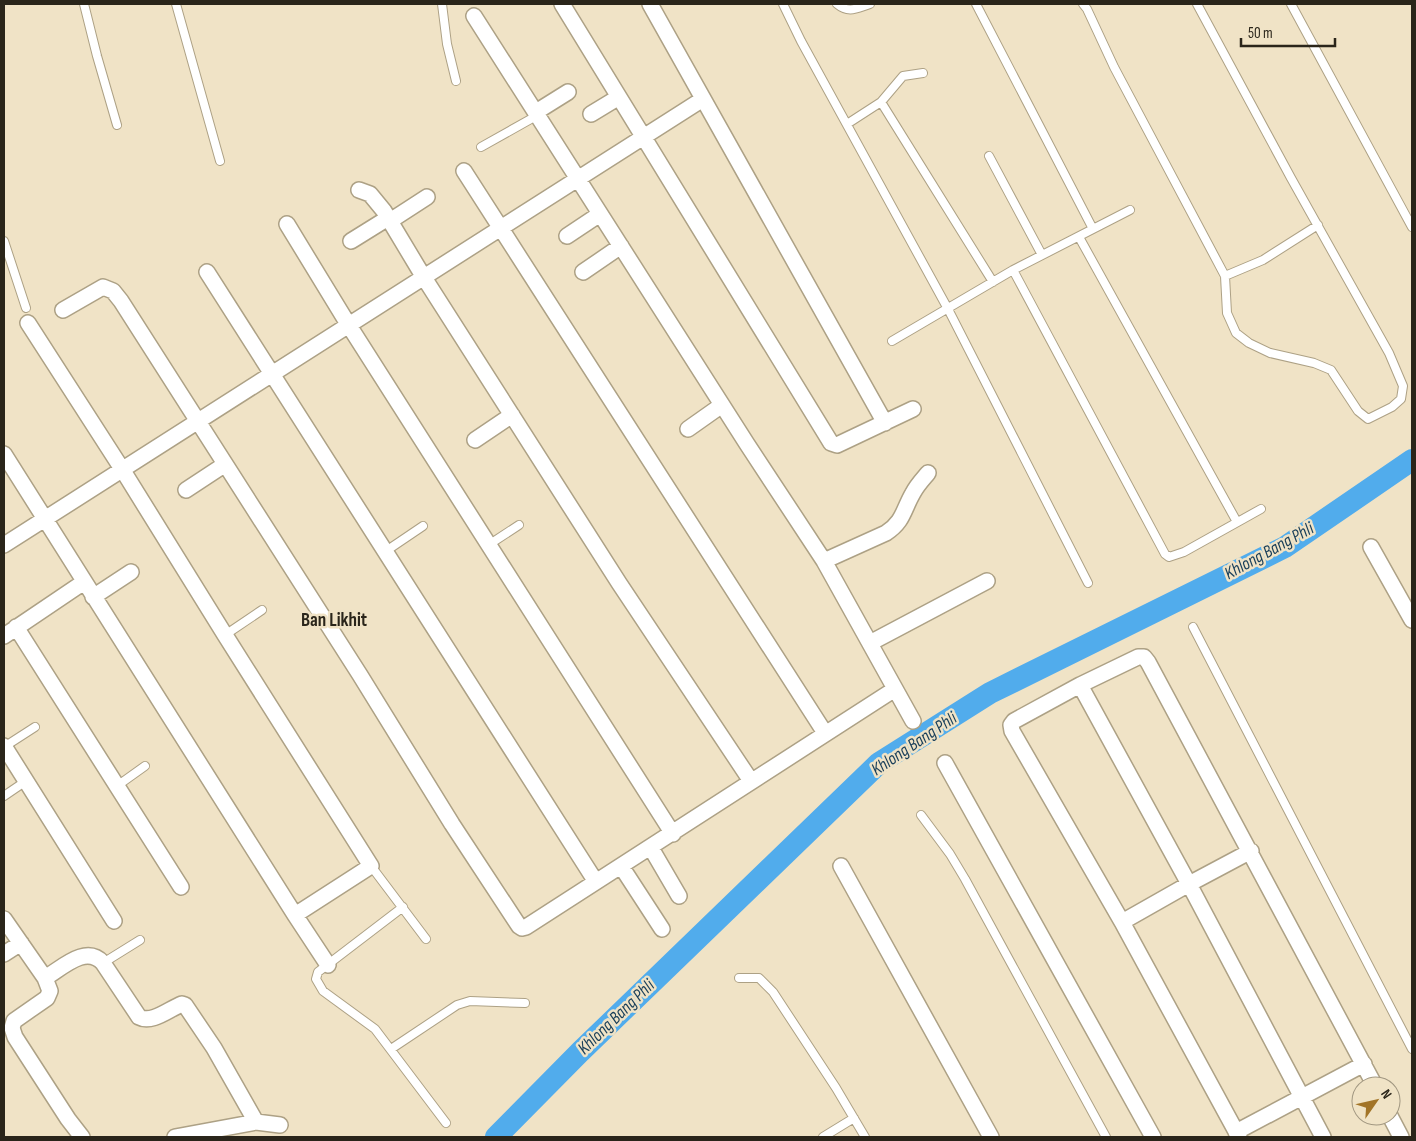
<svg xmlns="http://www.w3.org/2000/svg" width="1416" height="1141" font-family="'Sofia Sans Condensed',sans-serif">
<rect width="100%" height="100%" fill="#f0e3c6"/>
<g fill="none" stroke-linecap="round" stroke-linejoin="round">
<path stroke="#51acec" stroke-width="22" d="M496,1137L580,1052L879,763L990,693L1285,547L1412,460"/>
<defs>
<path id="lane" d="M84,4L97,56L117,125
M176,4L220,161
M442,4L447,44L456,81
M783,4L801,41L948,309L1088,583
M837,4C849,14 857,8 870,4
M976,4L1093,229
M1083,4L1087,9L1114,67L1225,276L1227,313L1236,333L1249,343L1270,353L1314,363L1331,370L1358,411L1368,419L1392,407L1401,399L1403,386L1389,353L1291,178L1197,4
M1291,4L1412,227
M881,102L903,76L923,73
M847,124L881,102L993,282
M481,147L538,115
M989,156L1042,255
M1079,237L1237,522
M4,241L26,308
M1013,270L1165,554L1169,557L1184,552L1261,509
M1225,276L1263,260L1318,225
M892,341L1013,270L1130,210
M490,544L519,525
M386,551L423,526
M1193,627L1412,1049
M225,635L262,610
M4,747L35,727
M117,786L145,766
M4,796L26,781
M921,815L950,854L965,879L1106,1137
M371,866L426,939
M403,907L318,972L316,979L323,991L375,1029L446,1123
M103,963L140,940
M739,978H759L773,992L836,1088L865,1137
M391,1049L457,1005L470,1001L525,1003
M823,1137L854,1118"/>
<path id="street" d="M562,4L831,443L837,445L913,409
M650,4L885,423
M474,16L747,444L824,561L913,721
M536,112L568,92
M591,114L619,97
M464,171L825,733
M359,190L370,194L384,211L423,276L619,583L751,781
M390,221L427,197
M287,224L348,324L673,834
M567,236L600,214
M351,241L388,218
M207,272L596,882
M583,272L621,246
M63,310L103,287L113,291L121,301L360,675L452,824L519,926L522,928L526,927L895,689
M28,323L122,469L225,635L371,866L295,915
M688,429L722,405
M475,440L512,415
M4,454L295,915L328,965
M186,490L224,465
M4,545L703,99
M1371,547L1412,620
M824,561L886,533C904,521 903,510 913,493C917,485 923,479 928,473
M93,597L131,572
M16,627L181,887
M4,636L84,582
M870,643L987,581
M1080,685L1189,884L1323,1137
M4,746L114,921
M945,763L1153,1137
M651,848L679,896
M621,866L662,929
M841,866L991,1137
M4,919L45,978L50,991L47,998L14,1021L12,1028L15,1037L68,1119L82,1137
M1122,922L1189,884L1251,851
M4,954L21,943
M45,978C62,968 86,944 103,963L139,1017C152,1024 169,1009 182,1004L185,1005L214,1048L256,1122
M1390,1116L1401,1137
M1236,1132L1364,1064
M175,1137L256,1122L280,1125
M1239,1137L1122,922L1012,731L1011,725L1014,721L1080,685L1138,657H1144L1148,662L1375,1086"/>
</defs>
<use href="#lane" stroke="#ada185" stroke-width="10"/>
<use href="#street" stroke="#ada185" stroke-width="18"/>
<use href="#lane" stroke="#fff" stroke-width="8"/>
<use href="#street" stroke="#fff" stroke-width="15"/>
</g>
<g text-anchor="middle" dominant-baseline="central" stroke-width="5" stroke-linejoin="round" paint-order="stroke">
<g font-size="18" font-style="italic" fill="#183e59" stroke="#f0e3c6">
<text transform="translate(1269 551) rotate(-29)">Khlong Bang Phli</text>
<text transform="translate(914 744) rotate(-34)">Khlong Bang Phli</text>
<text transform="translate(616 1017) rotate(-44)">Khlong Bang Phli</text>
</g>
<g font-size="19" font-weight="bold" fill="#2a251a" stroke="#f0e3c6">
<text x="334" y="620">Ban Likhit</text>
</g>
</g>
<rect width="1416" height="1141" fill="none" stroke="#2a251a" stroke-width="10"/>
<g transform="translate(1376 1101) rotate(56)"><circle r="24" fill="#f0e3c6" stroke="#a19781"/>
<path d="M0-4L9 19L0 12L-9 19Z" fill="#a27427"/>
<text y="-8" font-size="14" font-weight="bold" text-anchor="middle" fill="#2a251a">N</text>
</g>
<path d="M1241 38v8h94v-8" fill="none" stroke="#2a251a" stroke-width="2.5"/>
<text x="1248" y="38" font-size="15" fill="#2a251a" stroke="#f0e3c6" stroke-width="4" paint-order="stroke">50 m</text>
</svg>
